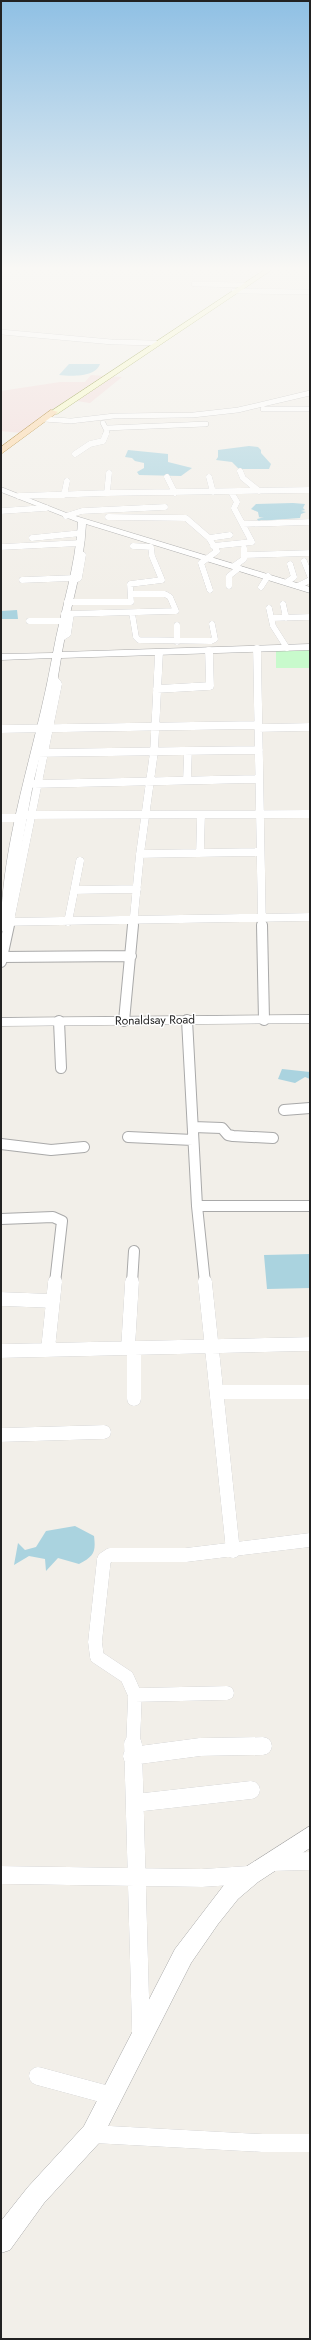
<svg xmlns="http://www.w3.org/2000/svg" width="311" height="2340" font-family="Jost,sans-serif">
<rect width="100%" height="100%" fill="#f2efe9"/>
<path fill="#f2dad9" d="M91,375L122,377L90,403L70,400L21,433L1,431V391L60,382H85Z"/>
<path fill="#c8facc" d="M288,649H310V668H276V651Z"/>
<path fill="#aad3df" d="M69,364H100C95,378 70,376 59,375Z
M249,446L258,447L261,450V453L271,464L269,469H239L232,462L216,460L218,457V450Z
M128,450L168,454V462L192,468L181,476L139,475L137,472L144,468V463L135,461L132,458L125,457Z
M293,503L305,504L303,508L305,510L301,511L306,512L301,514L300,518L272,520L275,522L261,520L259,522L257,519L261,518H258L264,517H259L258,512L251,509L256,504Z
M17,610L18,619H1V611Z
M282,1069L310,1072V1079L305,1077L295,1083L278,1079Z
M310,1254V1288L267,1289L264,1255Z
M75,1526L94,1536C96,1552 94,1556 79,1564L58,1558L46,1571L45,1559L29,1556L14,1565L18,1543L25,1550L36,1547L46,1531Z"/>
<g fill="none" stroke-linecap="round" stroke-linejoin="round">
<defs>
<path id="minor-far5" d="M194,284L245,285
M234,291L310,292
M1,332L112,342L156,343
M263,409H310
M43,419L71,421L114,416L193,415L238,410L310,393
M103,423L107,431L105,435
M106,428L206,424"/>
<path id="minor-far4" d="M75,454L90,444L103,441L106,434
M240,471L243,478L259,491
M167,477L175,493
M209,477L213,492
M107,493L310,490
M64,495L67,481
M19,496L107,493L109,473
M1,511L46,508
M66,516L82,511L165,507
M108,517L186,518L209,538
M243,524L310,522
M32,538L82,533
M213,546L252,542L234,508L237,502L231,492
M1,547L81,543
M245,555L310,553
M304,561L310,576
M234,566L244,559V548
M22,580L74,578
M73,581L79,578L83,555L79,554
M287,582L294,577L290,564
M229,586V576L239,568
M298,586L310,580
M261,587L268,576
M210,590L201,563L217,551L209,538L230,535
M67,602H131L130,584L162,580L152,556L151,547L133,546
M283,604L286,618
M269,608L273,626L287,648
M132,613L136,637L139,640L211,641L215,639L212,624
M64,614L176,611L170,597L165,594H132
M273,618L310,617
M29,621H63
M177,625V642
M60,639L68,634L71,614"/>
<path id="minor-far3" d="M257,649L262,926
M157,689L210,686L209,651
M258,728L310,727
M1,729L258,725
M37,753L259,750
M187,780L188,751
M34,784L259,779
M26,815L310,814
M1,818H22
M200,853L201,816
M140,854L260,852
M75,890L137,889
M1,922L310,917
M68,922L80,861
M9,926L58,684L53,678
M133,926L140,854L154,752L159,653"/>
<path id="minor-far2" d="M262,925L264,1020
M1,957L131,956
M1,962L9,925
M187,1020L197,1206L205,1283
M59,1021L61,1068
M124,1021L133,925
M284,1110L310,1108
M193,1127L222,1128L228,1135L233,1136L273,1138
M128,1137L193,1140
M1,1144L51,1150L84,1147
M197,1206H310
M1,1219L53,1217L62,1221L55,1283
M132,1283L134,1251"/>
<path id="minor-far1" d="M205,1282L233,1551
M1,1299L53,1301
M128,1348L132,1282
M134,1348V1399
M48,1349L55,1282
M1,1351L310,1344
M217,1392H310
M1,1435L104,1432
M227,1693L135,1695L127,1677L97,1657L95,1642L104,1559L110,1555H186L310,1540
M133,1745L135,1695"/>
<path id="minor" d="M133,1744L141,2031
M132,1756L200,1747L263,1746
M135,1803L251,1790
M274,1862L310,1861
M1,1875L202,1878L248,1875
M38,2076L112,2096
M92,2134L262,2143H310"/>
<path id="tertiary" d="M1,487L69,514L310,587V593L86,524C84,568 69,610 62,652L310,644V650L61,658L55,695L33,784L7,928L1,932C1,839 36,749 52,658L1,660V654L53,653C61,609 76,566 78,522L1,492Z
M310,1015V1023L1,1026V1018Z
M310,1826V1848L258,1882L238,1899L218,1924L191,1963L100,2142L44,2203L10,2250L1,2253V2221L28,2187L84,2126L175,1949L224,1885L244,1868Z"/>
<path id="secondary" d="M266,269H273L57,414L50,412Z"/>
<path id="primary" d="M51,410L58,412L1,454V447Z"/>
</defs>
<use href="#minor-far5" stroke="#a9a9a9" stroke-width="5.5"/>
<use href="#minor-far4" stroke="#a9a9a9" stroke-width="6"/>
<use href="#minor-far3" stroke="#a9a9a9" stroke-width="8"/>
<use href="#minor-far2" stroke="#a9a9a9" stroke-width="12"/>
<use href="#minor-far1" stroke="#a9a9a9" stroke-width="14"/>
<use href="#minor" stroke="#a9a9a9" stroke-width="18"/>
<use href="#tertiary" stroke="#a9a9a9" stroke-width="1"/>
<use href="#secondary" stroke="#707d05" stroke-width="1"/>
<use href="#primary" stroke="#a06b00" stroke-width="1"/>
<use href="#minor-far5" stroke="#fff" stroke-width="5"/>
<use href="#minor-far4" stroke="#fff" stroke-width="6"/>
<use href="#minor-far3" stroke="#fff" stroke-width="8"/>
<use href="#minor-far2" stroke="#fff" stroke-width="10"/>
<use href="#minor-far1" stroke="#fff" stroke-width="14"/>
<use href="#minor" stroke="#fff" stroke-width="18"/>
<use href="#tertiary" fill="#fff" fill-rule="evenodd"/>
<use href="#secondary" fill="#f7fabf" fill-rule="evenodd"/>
<use href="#primary" fill="#fcd6a4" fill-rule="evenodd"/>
</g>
<linearGradient id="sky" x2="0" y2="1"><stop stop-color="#8fc0e4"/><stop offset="0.45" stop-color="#f9f8f5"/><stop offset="1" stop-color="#f9f8f5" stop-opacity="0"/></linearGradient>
<rect width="311" height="597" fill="url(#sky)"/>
<g text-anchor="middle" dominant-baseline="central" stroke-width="3" stroke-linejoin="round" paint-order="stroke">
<g font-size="12" fill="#222" stroke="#fff">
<text transform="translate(155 1020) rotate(-1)">Ronaldsay Road</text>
</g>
</g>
<rect width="311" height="2340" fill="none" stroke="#222222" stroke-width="4"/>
</svg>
